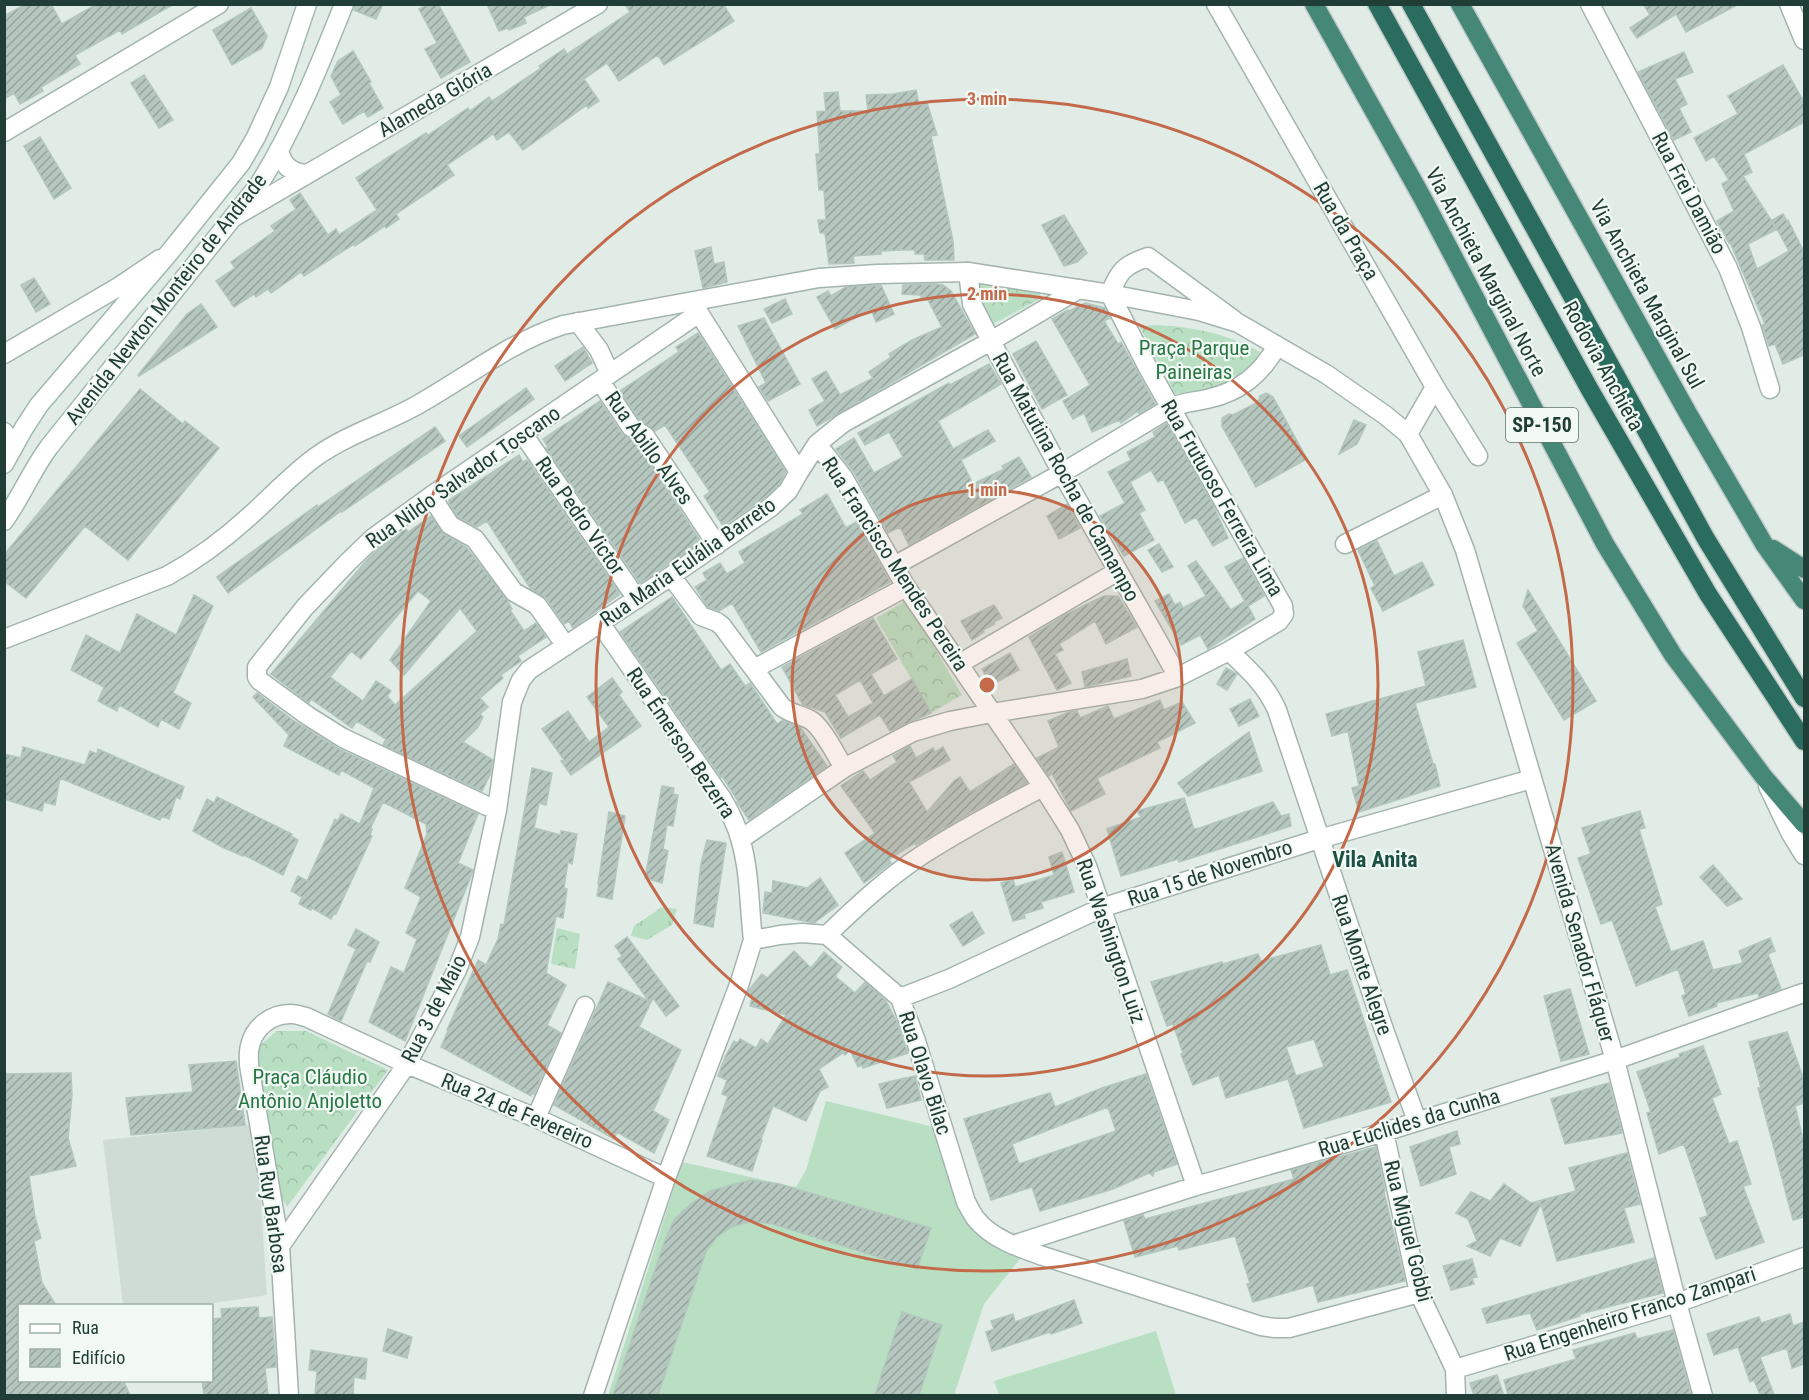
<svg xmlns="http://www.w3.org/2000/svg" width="1809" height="1400" font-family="'Roboto Condensed',sans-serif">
<defs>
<pattern id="grass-tufts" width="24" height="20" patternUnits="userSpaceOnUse" patternTransform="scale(1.5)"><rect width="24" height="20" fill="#b9dfc2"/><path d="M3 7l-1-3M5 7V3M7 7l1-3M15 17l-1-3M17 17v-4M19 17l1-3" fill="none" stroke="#9fc0a7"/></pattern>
<pattern id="forest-crowns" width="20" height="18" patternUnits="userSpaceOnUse" patternTransform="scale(1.5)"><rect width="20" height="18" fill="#b9dfc2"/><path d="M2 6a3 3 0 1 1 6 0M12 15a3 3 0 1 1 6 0" fill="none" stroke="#9fc0a7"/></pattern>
<pattern id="building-hatch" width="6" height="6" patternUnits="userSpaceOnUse" patternTransform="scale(1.5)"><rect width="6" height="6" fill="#b6c7c0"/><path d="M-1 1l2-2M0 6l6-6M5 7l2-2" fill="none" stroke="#94a39d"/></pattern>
</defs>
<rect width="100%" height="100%" fill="#e1ece7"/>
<path fill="#cfdcd6" d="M250,1125L261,1204L267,1295L201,1305H123L103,1140Z"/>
<path fill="url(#grass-tufts)" d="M662,907L677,909L672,925L647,940L631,936L634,926Z"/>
<path fill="url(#forest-crowns)" d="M973,281L1041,290L1040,299L991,325L981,308Z
M1152,325C1192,326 1225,333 1260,352C1256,358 1252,366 1246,371C1227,389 1199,391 1175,394L1140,327Z
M907,600L962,695L931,713L876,618Z
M557,928L580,934L575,969L551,964Z
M277,1031H306L388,1070L287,1207L284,1201H275L256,1049Z"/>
<path fill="#b9dfc2" d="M826,1101L938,1128L968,1217L1023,1255L984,1304L955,1392L956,1395L608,1396L682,1162L796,1187L806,1170Z
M1156,1331L1176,1395H999L994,1381Z"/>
<path fill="url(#building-hatch)" stroke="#b3c6be" stroke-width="1.5" fill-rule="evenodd" d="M26,4H51L62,24L97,4H174L122,34L120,30L75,55L80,64L41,87L43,91L20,104L14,93L4,99V16Z
M355,4H383L376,19L354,10Z
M428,4H438L470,62L441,78L425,49L437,43L419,9Z
M487,4H552L524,17L526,23L509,30L508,28L499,31Z
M625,4H723L734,21L664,65L658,55L619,81L607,63L584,79L599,101L588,108L587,105L523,150L509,132L497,140L493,134L447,165L454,175L396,214L399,219L386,228L385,226L355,246L354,244L304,276L301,272L271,293L268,289L256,297L254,294L234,307L216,281L235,268L231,262L275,231L271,226L296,209L290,200L300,193L328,235L336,229L339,235L377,210L356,178L426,133L428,135L468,108L470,111L489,97L492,101L541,68L539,66L564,49L567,54L630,12Z
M1643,4H1739L1686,32L1676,14L1637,38L1630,28L1650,15Z
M251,8L267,36L262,48L232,65L213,30Z
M353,51L371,82L369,83L383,108L368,117L364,111L343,124L330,102L341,95L331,76L338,61Z
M1684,52L1693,72L1675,79L1687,104L1679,108L1691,132L1674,140L1638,72Z
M1783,65L1804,102V122L1744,154L1752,172L1743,176L1776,228L1772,220L1783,214L1787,221L1788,220L1804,252V355L1783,364L1775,344L1769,346L1762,325L1765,324L1730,242L1729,243L1717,221L1734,211L1722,184L1729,180L1714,156L1706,161L1694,138L1738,114L1728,96ZM1777,229L1789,251L1757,269L1748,244Z
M144,75L173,120L159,128L131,83Z
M916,90L919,105L927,103L937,135L931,136L953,241L954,260H925L924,254H915V250H900L881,251V254L853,256L854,263L829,264L825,233H820L818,220H826L824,190H819L816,154H820L817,112L826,111L824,93L838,92L840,111H868L866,95L893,94Z
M40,137L71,188L54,199L24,146Z
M1064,215L1087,253L1077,262L1064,266L1042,225Z
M711,247L714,264L724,262L727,282L703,288L695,251Z
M34,278L50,304L36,312L21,285Z
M935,284L943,285L951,291L975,334L817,426L809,410L825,401L812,379L826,371L840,395L844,393L873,378L869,372L891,357L889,354L912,340L942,327L928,300L921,299V295L902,294L903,285Z
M881,285L894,314L876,322L871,309L835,329L817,297L828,291L831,296L846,287Z
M785,299L792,314L772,323L764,309Z
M1085,303L1105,308L1110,318L1104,321L1118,344L1121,342L1155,404L1139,414L1138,411L1121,423L1119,420L1092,432L1084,413L1073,419L1063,401L1090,385L1052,319L1068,310L1069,311Z
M201,304L217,327L139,376L138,375L187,314Z
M764,318L800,384L768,401L759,387L766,383L738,326Z
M698,333L786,472L779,484L764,498L723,526L704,496L710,492L665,425L655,431L639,419L620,391L679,352L676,347Z
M1036,341L1067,395L1042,409L1013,354Z
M583,347L592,363L565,381L555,366Z
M989,364L1001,384L938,421L953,449L988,430L995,441L961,460L973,484L1004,469L1002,466L1019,457L1031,477L909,545L900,527L888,533L853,471L836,449L854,438L874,473L903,457L889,432L865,445L858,433L949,383L950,385Z
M526,388L534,399L467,447L459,436Z
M140,389L183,424L185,421L219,448L128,560L85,526L26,598L4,581V555Z
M1266,393L1273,397L1307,459L1256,487L1222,426V418L1229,414L1233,415L1258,402L1260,396Z
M600,401L622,434L637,444L701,542L640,583L546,448L548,447L543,439Z
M1354,420L1366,425L1357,444L1339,454Z
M1167,423L1213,505L1228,538L1213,546L1196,517L1185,523L1163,479L1158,482L1151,470L1130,482L1145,510L1139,513L1154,540L1124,556L1100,516L1125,503L1108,472L1131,460L1127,452L1155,437L1153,432Z
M435,427L445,441L342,512L341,511L228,593L217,577L317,505L318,507Z
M519,455L523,462L527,460L620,594L573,628L569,621L564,624L546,598L530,588L487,521L477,527L458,517L449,503V500Z
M827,494L846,528L856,522L890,582L761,652L732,603L719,611L708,607L695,587L707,580L703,573L720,563L727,574L745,563L739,552L803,514L800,510Z
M1067,504L1080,528L1059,539L1047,516Z
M431,516L444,534L467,548L507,600L512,609L510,610L524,631L536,623L546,637L518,656L521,661L501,675L503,678L480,698L488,707L480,714L483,717L478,727L463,742L493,760L490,775L482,791L383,745L386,739L357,721L352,728L311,699L309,703L271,674L365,562L380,547L406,529L408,532ZM418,591L431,601L390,660L404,675L460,608L477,631L395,705L387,696L391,691L376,681L363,701L330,677L351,651L361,659Z
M1377,541L1394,576L1422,562L1434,585L1383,611L1371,588L1375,586L1358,550Z
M1159,544L1173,567L1162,572L1148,550Z
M1243,558L1264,596L1248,606L1255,619L1208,649L1200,635L1181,645L1155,601L1169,594L1175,605L1180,602L1183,608L1206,596L1188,566L1196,561L1231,610L1245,601L1225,567Z
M1528,590L1596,701L1564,720L1517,643L1538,631L1523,606Z
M194,595L213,606L173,693L191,703L179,729L161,719L158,727L119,705L117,711L98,701L104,687L71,670L86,635L120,653L137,614L176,635Z
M1104,596H1118L1137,627L1106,644L1095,621L1059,644L1063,650L1055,654L1071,683L1057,690L1029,637L1067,614Z
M672,597L721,670L730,664L745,686L750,683L777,724L783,720L801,728L827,766L749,820L737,802L738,801L722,776L721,777L620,632Z
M994,605L1002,618L994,622L995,624L983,630L984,632L972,640L961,621Z
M873,618L897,659L871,674L884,696L912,679L931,713L890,731L880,715L841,738L825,712L803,705L782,667ZM860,680L873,703L848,717L835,695Z
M1463,640L1476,687L1415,703L1433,764H1435L1440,786L1359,812L1352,788L1359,786L1348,731L1332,736L1326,714L1426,686L1418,652Z
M1010,653L1019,670L991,685L982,669Z
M1127,659L1131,676L1085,687L1082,672Z
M1226,668L1237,674L1227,690L1217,684Z
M612,678L622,692L619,695L641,726L571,775L561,761L564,760L542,729L568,711L589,742L609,727L587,697Z
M257,693L294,721L337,748L478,814L458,863L473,870L471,876L405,1041L369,1022L391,967L404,973L417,939L406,933L421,897L405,888L427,834L426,824L383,802L370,829H372L370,835L372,836L336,914L334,913L331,919L312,908L311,910L299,904L302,897L291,891L298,876L307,881L335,819L338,821L341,814L360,824L374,788L341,770L339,775L284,746L289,735L253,697Z
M1250,699L1259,716L1239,726L1230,709Z
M1160,700L1164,710L1182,702L1195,723L1157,742L1160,748L1097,778L1105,794L1071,811L1052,774L1049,776L1037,758L1059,747L1048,721L1069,712L1077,711L1080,718L1108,706L1114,719Z
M1249,732L1262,771L1188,796L1178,783Z
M910,746L916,758L933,748L935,752L943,747L950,760L909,782L927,812L954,781L960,777L970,792L1014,764L1027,783L972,812L971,811L969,814L916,845L915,843L889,859L891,863L864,883L845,853L875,833L841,786L863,771L870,780L897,762L893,756Z
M23,747L85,765L90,751L97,754L98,749L184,787L180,799L176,797L169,819L162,816L160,820L60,778L55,805L44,802L42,811L4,799V754L21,758Z
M532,768L552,773L546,805L539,803L534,828L561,835V831L577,834L572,864L568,862L564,888L567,889L563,918L556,916L546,973L566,985L547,1025L561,1033L534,1094L532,1093L531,1096L441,1047L448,1031L447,1030L478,960L486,965L498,939L501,924L504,925Z
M662,786L674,788L673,794L678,795L673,826L667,825L663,849L668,851L662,883L645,878Z
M217,797L292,834L291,836L298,840L283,875L244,855L243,856L222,847L193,831L207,799L214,803Z
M1184,798L1194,829L1200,828L1273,802L1281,816L1289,814L1291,826L1179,862L1178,859L1121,876L1107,829L1141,817L1137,811Z
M1640,811L1645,828L1639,829L1662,904L1655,907L1671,952L1703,941L1713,970L1743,963L1739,951L1770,938L1775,951L1768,954L1781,989L1759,997L1758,993L1716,1003L1717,1006L1689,1016L1682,996L1686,994L1678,969L1636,986L1612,920L1601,924L1578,858L1591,854L1582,828Z
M609,812L625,816L612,899L597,896L599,884H598Z
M707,840L726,843L713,927L694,923L701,864Z
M1062,852L1074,892L1041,902L1043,908L1024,914L1025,918L1013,921L1001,883L1013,879L1015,887L1054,875L1049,857Z
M1713,865L1742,899L1727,906L1700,877Z
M820,878L838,905L814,923L763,913L765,892L772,893L773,881L807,888Z
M972,912L984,933L963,946L950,925Z
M356,929L379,942L370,962L367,961L341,1021L328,1014L356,949L348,945Z
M627,937L679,1006L666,1016L653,998L639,1027L681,1050L653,1111L669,1120L654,1153L617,1132L614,1139L554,1105L608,982L649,1001L618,959L622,956L615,946Z
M1321,945L1330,975L1347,970L1391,1102L1304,1128L1288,1079L1294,1077L1226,1098L1219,1075L1193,1085L1181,1054L1183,1053L1173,1024L1167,1026L1151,982L1222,962L1223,964L1258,954L1261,961ZM1314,1039L1324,1067L1296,1076L1286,1047Z
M794,951L811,968L824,952L842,967L835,976L855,993L865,982L886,1001L896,1020L908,1053L863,1068L862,1065L858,1067L850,1050L845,1055L843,1053L819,1069L828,1087L820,1091L806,1121L773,1106L761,1139L762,1140L752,1171L707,1156L728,1096L722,1094L727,1080L718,1076L725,1057L734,1041L737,1043L740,1039L756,1048L761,1039L768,1044L786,1015L750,1006L752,998L747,995L749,990L762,974L767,978Z
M1570,989L1589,1054L1561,1061L1544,996Z
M1787,1032L1804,1080V1103L1795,1106L1804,1143V1217L1793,1220L1758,1088H1761L1749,1042Z
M1703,1046L1721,1094L1712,1098L1729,1144L1737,1141L1751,1184L1743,1186L1764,1242L1716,1259L1700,1218L1708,1216L1684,1144L1659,1154L1647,1113L1651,1112L1637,1072L1680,1057L1679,1054Z
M236,1061L245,1125L131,1135L126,1098L193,1092L189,1065Z
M71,1073L72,1095L68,1138L76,1166L29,1176L35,1217L41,1238L34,1241L42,1283L56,1305H20V1380H123L130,1395H4V1074Z
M1146,1074L1177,1164L1154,1172L1153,1176L1149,1173L1113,1189L1040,1211L1032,1187L991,1200L964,1119L1050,1093L1055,1107L1102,1088ZM1108,1107L1116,1131L1019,1164L1012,1144Z
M915,1076L921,1100L887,1108L879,1084Z
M1609,1083L1622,1133L1565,1144L1551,1099Z
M1457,1131L1460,1144L1449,1147L1456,1174L1421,1186L1410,1147Z
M1376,1147L1385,1191L1384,1192L1405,1281L1318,1302L1313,1285L1253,1302L1247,1284L1250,1283L1235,1236L1179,1250L1178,1246L1135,1257L1124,1221L1143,1215L1145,1219L1294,1179L1291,1170Z
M1627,1153L1640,1204L1624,1208L1634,1242L1557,1261L1541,1204L1520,1246L1500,1238L1490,1256L1467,1246L1477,1241L1468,1219L1456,1213L1471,1192L1490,1201L1504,1184L1531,1203L1576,1191L1569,1168Z
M750,1180L779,1184L931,1228L917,1269L773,1224L752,1221L731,1227L717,1237L706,1251L658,1395H613L665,1240L674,1220L688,1206L710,1191Z
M1654,1258L1663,1293L1580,1314V1316L1537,1330L1530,1313L1487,1323L1482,1309Z
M1472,1259L1477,1277L1472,1278L1474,1284L1451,1290L1443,1266Z
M1074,1300L1082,1323L1051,1334L1050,1332L992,1351L986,1332L994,1329L991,1321L1013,1314L1015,1322Z
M258,1307L259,1318L272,1317L276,1367L265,1368L268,1395H242V1394L204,1395L202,1380H212V1325H214L213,1319L222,1318L221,1309Z
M902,1312L942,1325L919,1395H875Z
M1790,1314L1793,1326L1804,1322V1364L1792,1368L1787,1348L1760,1357L1774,1395H1760L1754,1380L1750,1382L1738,1347L1714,1355L1707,1334L1759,1317L1761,1323Z
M388,1329L412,1337L407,1358L383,1351Z
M1673,1330L1691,1395H1508L1504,1380L1576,1359L1573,1350L1635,1333L1637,1339Z
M311,1350L367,1359L365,1379L354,1377L353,1395H315L317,1371L309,1370Z
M1497,1375L1503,1393L1494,1395H1474L1470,1383Z"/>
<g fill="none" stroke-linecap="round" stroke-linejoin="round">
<defs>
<path id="minor" d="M1216,4L1435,387L1478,456
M1590,4L1728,268L1751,327L1770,389
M1789,4L1804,40
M279,150C282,165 291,173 307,174
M234,217L598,4
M968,272L972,304L991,341L1062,473L1154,634L1178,677
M693,302L699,313L799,472
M578,322L599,350L610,374
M4,354L120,286L160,259
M600,381L631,427L645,436L717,545
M4,432L13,448
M523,434L637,599
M1408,434L1435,387
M817,444L843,477L906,587L1043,787L1070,830L1087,866L1196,1186
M431,496L450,525L475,539L514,592L537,605L566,646
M1345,544L1443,495
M894,566L1062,473L1170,408C1182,402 1194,402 1207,399C1240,392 1261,374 1277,346
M671,576L701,616L717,622L722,626L782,707C791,714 803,715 812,721C824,730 836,755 844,768
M600,623L723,800C730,812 736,824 740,838C750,871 749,906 753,940
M1229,651C1248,669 1266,685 1277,710L1382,1024L1417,1121
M959,664L1118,571
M754,669L906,587
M497,810L487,806L343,738L308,716L260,681L257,677V667L305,607L348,562L373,538L431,496L699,313
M741,839L844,768L913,732L950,721L992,713L1142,689L1178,677L1229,651L1279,621L1284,614L1283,606L1147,366L1110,294C1119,271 1124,265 1148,257L1234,320
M827,935C857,906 887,878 922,855C961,830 1002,808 1043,787
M900,998L949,979L1101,908L1319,839L1532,779
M536,1118L585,1006
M1384,1132L1419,1293L1455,1369L1456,1396
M1013,1245L1196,1186L1384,1132L1615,1060L1803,993
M280,1246L407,1064L457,970L470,937L497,810L512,702L521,680L529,670L671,576L771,507L788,491L799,472L817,444L843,423L991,341L1079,289
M1455,1369L1677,1303L1804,1257
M289,1396L280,1246L249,1065C249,1059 248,1052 250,1046C254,1027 272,1013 292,1014C296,1014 301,1016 306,1017L407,1064L536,1118L666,1178
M593,1396L666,1178L740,982L753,940L780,935L802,933L827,935L900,998L916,1041L966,1202C969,1207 972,1214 976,1219C992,1239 1020,1248 1043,1256L1261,1326L1275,1328H1289L1419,1293"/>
<path id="tertiary" d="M4,132L219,4
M4,639L167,576C198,559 226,538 252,514C273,495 293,473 317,456C348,434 386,423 419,404C467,377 510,342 563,325L819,278L877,274L968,272L1110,294L1199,311L1238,323L1326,374L1385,415L1408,434L1443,495L1465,550L1615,1060L1677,1303L1703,1396
M1768,786L1790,832L1804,855"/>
<path id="secondary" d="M4,464L24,428L39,405L169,253L241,163L256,137L279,87L307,4
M4,521C21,497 32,470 49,447L258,186C294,129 319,67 344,4"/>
<path id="trunk" d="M1314,4L1422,197L1605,544L1673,655L1763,776L1804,824
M1460,4L1690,417L1764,544L1804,600
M1773,549L1804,569"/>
<path id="motorway" d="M1377,4L1590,390L1708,594L1804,741
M1411,4L1706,539L1804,698"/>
</defs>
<use href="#minor" stroke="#a3b4ae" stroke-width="21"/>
<use href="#tertiary" stroke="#a3b4ae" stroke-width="21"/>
<use href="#secondary" stroke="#9fb9af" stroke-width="21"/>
<use href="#trunk" stroke="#c1c9c6" stroke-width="21"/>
<use href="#motorway" stroke="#c1c9c6" stroke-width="21"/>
<use href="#minor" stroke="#fff" stroke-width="18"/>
<use href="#tertiary" stroke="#fff" stroke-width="18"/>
<use href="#secondary" stroke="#fff" stroke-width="18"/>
<use href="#trunk" stroke="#468878" stroke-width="18"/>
<use href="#motorway" stroke="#2a6c5d" stroke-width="18"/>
</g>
<circle cx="987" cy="685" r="195" fill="#c36a4b" fill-opacity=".12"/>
<g fill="none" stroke="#c36a4b" stroke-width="3">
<circle cx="987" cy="685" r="195"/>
<circle cx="987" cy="685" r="391"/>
<circle cx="987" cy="685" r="586"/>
</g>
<g text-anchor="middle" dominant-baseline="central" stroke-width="4.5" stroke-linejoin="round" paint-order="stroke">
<rect fill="#f2f9f5" stroke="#5f766f" stroke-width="1.5" x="1506" y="408" width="72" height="34" rx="4.5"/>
<g font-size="20" font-weight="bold" fill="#203e35">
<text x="1542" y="425">SP-150</text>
</g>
<g font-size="21" fill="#203e35" stroke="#f2f9f5">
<text transform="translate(435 100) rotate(-30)">Alameda Glória</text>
<text transform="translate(1689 193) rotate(62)">Rua Frei Damião</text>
<text transform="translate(1346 231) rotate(60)">Rua da Praça</text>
<text transform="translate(1486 272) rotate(62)">Via Anchieta Marginal Norte</text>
<text transform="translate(1647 294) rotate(61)">Via Anchieta Marginal Sul</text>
<text transform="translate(166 299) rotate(-52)">Avenida Newton Monteiro de Andrade</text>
<text transform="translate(1603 366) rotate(61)">Rodovia Anchieta</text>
<text transform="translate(649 448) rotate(54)">Rua Abillo Alves</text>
<text transform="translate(463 477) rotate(-35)">Rua Nildo Salvador Toscano</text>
<text transform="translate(1066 477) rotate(61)">Rua Matutina Rocha de Camampo</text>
<text transform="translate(1222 498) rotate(60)">Rua Frutuoso Ferreira Lima</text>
<text transform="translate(580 516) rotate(55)">Rua Pedro Victor</text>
<text transform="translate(688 562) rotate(-35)">Rua Maria Eulália Barreto</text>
<text transform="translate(895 564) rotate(57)">Rua Francisco Mendes Pereira</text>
<text transform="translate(681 743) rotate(56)">Rua Émerson Bezerra</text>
<text transform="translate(1210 873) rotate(-18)">Rua 15 de Novembro</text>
<text transform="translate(1111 941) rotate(71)">Rua Washington Luiz</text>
<text transform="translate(1580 943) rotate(74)">Avenida Senador Fláquer</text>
<text transform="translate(1362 965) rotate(71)">Rua Monte Alegre</text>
<text transform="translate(434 1009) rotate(-63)">Rua 3 de Maio</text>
<text transform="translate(925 1073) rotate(72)">Rua Olavo Bilac</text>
<text transform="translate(517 1111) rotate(23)">Rua 24 de Fevereiro</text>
<text transform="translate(1409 1123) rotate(-17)">Rua Euclides da Cunha</text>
<text transform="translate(271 1204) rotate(82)">Rua Ruy Barbosa</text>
<text transform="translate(1408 1231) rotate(76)">Rua Miguel Gobbi</text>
<text transform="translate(1630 1314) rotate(-18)">Rua Engenheiro Franco Zampari</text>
</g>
<g font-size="21" fill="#287745" stroke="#f2f9f5">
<text x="1194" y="348">Praça Parque<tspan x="1194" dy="24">Paineiras</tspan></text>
<text x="310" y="1077">Praça Cláudio<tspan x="310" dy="24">Antônio Anjoletto</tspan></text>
</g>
<g font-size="22" font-weight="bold" fill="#1b5143" stroke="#f2f9f5">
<text x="1375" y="859">Vila Anita</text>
</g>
</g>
<circle cx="987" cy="685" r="9" fill="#c36a4b" stroke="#f2f9f5" stroke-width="3"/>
<g font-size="18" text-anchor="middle" font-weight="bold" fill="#c36a4b" stroke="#f2f9f5" stroke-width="4.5" stroke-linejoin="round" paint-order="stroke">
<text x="987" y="105">3 min</text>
<text x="987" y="300">2 min</text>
<text x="987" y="496">1 min</text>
</g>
<rect width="1809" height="1400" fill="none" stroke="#203e35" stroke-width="12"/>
<rect x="18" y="1304" width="195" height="78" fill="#f2f9f5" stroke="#9eaea8" stroke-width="1.5"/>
<rect x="30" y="1324" width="30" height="9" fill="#ffffff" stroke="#9eaea8" stroke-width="1.5"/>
<text x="72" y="1334" font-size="18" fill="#203e35">Rua</text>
<rect x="30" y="1349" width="30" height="18" fill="url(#building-hatch)" stroke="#9eaea8" stroke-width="1.5"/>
<text x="72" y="1364" font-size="18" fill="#203e35">Edifício</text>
</svg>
